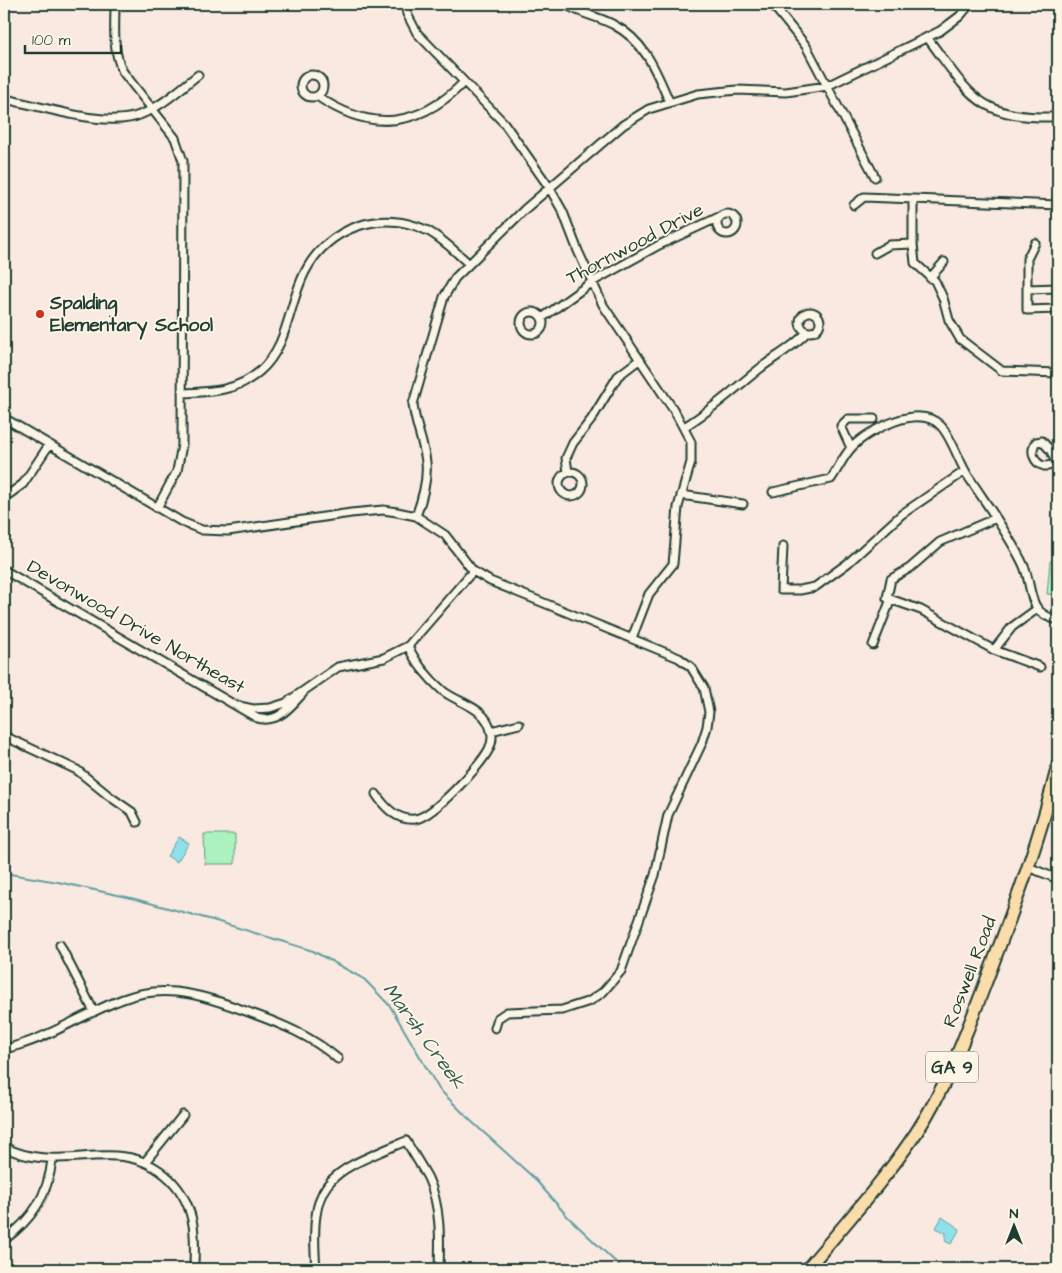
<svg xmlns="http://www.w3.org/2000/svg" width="1062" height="1273" font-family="'Architects Daughter',sans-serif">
<rect width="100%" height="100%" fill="#fae9e0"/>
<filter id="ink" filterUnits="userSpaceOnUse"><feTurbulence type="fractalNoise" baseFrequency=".02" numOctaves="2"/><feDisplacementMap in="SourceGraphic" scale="10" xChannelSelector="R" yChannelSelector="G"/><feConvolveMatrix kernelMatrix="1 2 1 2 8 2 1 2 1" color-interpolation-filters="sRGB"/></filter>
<g filter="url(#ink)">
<path fill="#abf2be" stroke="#659879" d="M1050,561L1058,562V595L1047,594Z
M204,834H235V864H205Z"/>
<path fill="#8fe0eb" stroke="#629fa2" d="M179,837L189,843L177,862L167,856Z
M942,1217L960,1229L951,1244L945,1241L946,1233L936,1228Z"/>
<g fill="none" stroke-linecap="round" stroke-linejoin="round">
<path stroke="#629fa2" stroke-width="2" d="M4,873L58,882L131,898L216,921L313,951L364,979L390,1006L439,1089L471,1121L534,1178L568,1217L623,1269"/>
<defs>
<path id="street" d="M115,4C115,28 112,50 123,72L175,138L183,161L182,445L177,471L157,508
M405,4L407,14L417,33L504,123L549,187L563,212L578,251L603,305L675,412L691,442V462L678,507L673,564L649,594L632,638
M565,4C580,14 598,16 614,25C645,41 656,71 669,101
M772,4L806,46L875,177
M927,37C971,96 978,119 1058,117
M301 86a11 11 0 1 1 22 0a11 11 0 1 1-22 0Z
M317,96C371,133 419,128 464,82
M4,99C41,105 107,130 142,114C162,106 181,88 198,75
M913,200V244L915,263L935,281L943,298L949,320L960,339L1002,371L1058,373
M854,205L864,197L1058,205
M717 224a10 10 0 1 1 20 0a10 10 0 1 1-20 0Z
M1035,243L1027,259V289L1058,288
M875,253L889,245L913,244
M930,278L944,262
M1027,289V310L1058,309
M800 322a10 10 0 1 1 20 0a10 10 0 1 1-20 0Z
M521 323a11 11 0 1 1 22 0a11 11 0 1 1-22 0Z
M542,318L592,282L659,245L719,217
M182,393C211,392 238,391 260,371C289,345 288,305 305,272C328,227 382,208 428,231C443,239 456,252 469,264
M4,418L182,522L202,530L228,531L351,513L383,510L397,512L416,516L445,535L473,571L490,581L679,658L691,667L704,688L709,712L707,727L702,743L668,815L655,875L621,971L603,992L590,1001L562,1010L507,1012L498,1018L495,1028
M684,427C712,410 733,390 758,370C774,357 794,347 807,332
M851,448L841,426L848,419H874
M1057,465L1051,451L1042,441L1036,442C1030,450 1033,463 1044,466C1047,466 1054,465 1057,465L1058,464
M559 484a12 12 0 1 1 24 0a12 12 0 1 1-24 0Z
M568,472L566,458L573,443L591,420L618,376L639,360
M773,492L831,479C838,469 844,455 852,447C870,429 919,403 941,426C952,438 959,462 968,476C987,505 1008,533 1023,564C1034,587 1025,613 1058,620
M681,495L743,504
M4,498L23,484L49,445
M416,516C422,500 428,480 426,462C424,443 415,425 413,404L444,297L455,278L525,209L623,125L649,109L698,94L737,90L786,92L827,86L940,31L960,16L970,4
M996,518L940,542L910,568L891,579L887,598L921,610L994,650L1040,667
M783,546L781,590H800L815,587L848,563L902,514L965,471
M4,570L257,718C278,724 290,707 303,693
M873,645L891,599
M994,650L1012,627L1037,609
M239,706L253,709L270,708L286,703L338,667L384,658L408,646L473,571
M491,731L519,724
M4,736L77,770L109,796L132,812L137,822
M376,794C385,808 397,821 415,819C433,817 481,765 489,749C492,743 493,737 491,731C486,707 460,704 443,691C430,680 415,662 408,646
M1028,867L1058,879
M60,945L94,1012
M4,1049C47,1040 82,1014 123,999C168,982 208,997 251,1013C284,1025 311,1036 338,1059
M4,1147C44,1167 74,1154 116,1156C154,1158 184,1183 192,1220C196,1236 194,1253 194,1269
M145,1162L183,1115
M4,1240C33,1219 48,1195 52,1160
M316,1269C309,1178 327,1174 406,1141C413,1153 421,1165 428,1178C441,1206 440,1239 439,1269"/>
<path id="primary" d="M807,1269C844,1225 884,1181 916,1133C949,1083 969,1026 990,971C1016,903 1041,835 1058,765"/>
</defs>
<use href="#street" stroke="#1f3d34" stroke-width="11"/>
<use href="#primary" stroke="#1f3d34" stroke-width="15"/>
<use href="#street" stroke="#fcf5e5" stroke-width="7"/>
<use href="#primary" stroke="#faddab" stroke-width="11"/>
</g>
</g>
<circle fill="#c8321e" stroke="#fcf5e5" stroke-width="2" cx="40" cy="314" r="5"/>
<g text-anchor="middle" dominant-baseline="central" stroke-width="4" stroke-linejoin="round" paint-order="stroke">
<rect fill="#fcf5e5" stroke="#617469" stroke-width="1" x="926" y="1051.5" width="52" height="31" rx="4"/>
<g font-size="18" font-weight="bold" fill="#1f3d34">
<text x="952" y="1067">GA 9</text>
</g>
<g font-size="19" fill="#1f3d34" stroke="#fcf5e5">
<text transform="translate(635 244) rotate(-28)">Thornwood Drive</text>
<text transform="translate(136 627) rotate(30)">Devonwood Drive Northeast</text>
<text transform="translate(970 972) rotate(-69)">Roswell Road</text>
</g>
<g font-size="19" font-weight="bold" fill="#1f3d34" stroke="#fcf5e5" text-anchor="start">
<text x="50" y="303">Spalding<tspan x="50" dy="22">Elementary School</tspan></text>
</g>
<g font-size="20" font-style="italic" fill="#355e59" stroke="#fcf5e5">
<text transform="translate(424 1036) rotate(54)">Marsh Creek</text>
</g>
</g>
<rect width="1062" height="1273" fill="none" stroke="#fcf5e5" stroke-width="20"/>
<rect x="10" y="10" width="1042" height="1253" fill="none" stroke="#1f3d34" stroke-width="2" filter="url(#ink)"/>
<g transform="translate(1014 1226)" stroke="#fcf5e5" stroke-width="4" paint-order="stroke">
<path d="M0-4L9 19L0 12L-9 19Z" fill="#1f3d34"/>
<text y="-8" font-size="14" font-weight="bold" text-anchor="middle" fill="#1f3d34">N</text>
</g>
<path d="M25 45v8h96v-8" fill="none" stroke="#1f3d34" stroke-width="2.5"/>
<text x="32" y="45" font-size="15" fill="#1f3d34" stroke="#fcf5e5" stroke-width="4" paint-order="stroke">100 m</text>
</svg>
